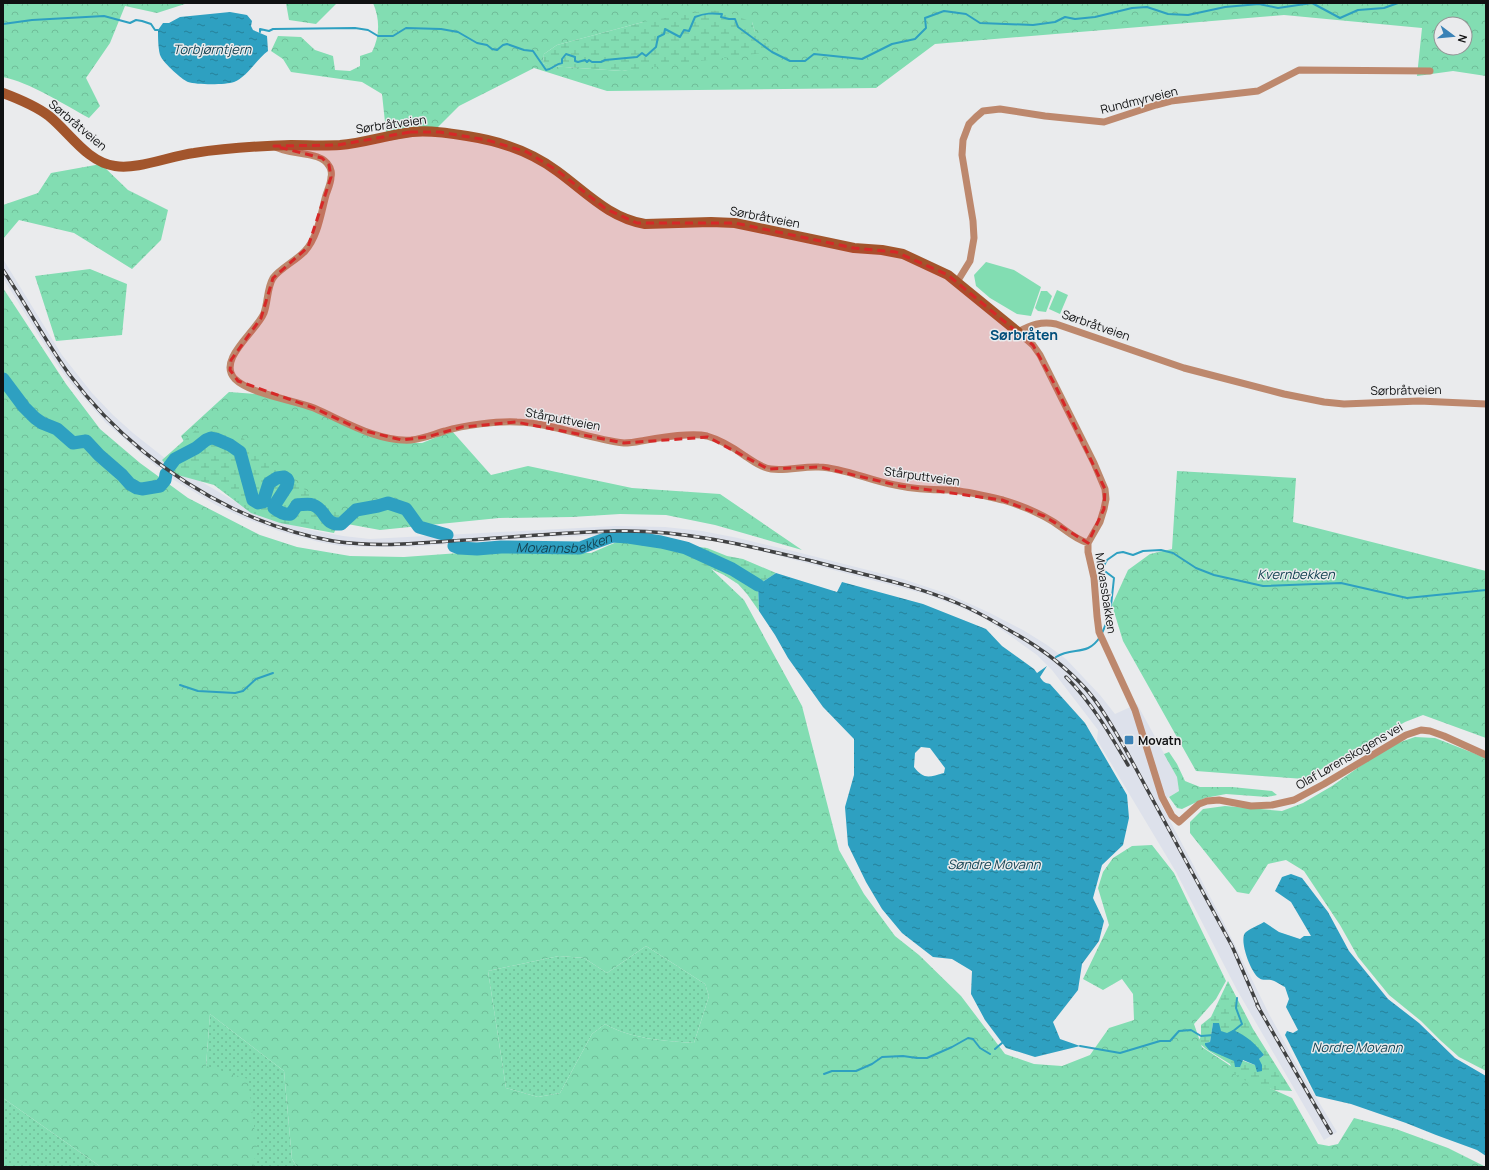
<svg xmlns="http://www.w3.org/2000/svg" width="1489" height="1170" font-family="Manrope,sans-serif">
<defs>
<pattern id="grass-dots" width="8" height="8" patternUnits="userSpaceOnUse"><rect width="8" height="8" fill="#82ddb2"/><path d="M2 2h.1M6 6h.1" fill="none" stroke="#6fbd98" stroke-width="1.8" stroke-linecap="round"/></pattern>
<pattern id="forest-crowns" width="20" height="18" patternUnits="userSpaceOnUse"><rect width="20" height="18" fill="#82ddb2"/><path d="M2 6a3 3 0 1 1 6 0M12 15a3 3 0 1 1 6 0" fill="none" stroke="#6fbd98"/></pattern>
<pattern id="wetland-marsh" width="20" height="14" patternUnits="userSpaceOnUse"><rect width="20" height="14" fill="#82ddb2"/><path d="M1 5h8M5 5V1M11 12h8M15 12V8" fill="none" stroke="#6fbd98"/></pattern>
<pattern id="water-ripples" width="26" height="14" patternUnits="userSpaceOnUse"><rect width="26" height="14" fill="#2ea0c1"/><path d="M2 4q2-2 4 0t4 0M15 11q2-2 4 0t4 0" fill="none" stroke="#26819b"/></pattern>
</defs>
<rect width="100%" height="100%" fill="#eaebed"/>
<path fill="#dde1eb" d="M3,259L62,355L92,393L113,415L133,433L176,467L248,509L305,529L343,536L370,539L616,526L665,527L702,531L738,538L793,551L903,579L948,594L988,612L1023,630L1047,645L1066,659L1100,695L1115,714L1137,704L1177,777L1179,791L1160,802L1224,923L1269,1014L1302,1074L1337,1132L1324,1140L1237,990L1176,872L1097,740L1098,730L1052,670L1037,655L1012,637L984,618L962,608L925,594L791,559L737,545L701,539L665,535H615L551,537L408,547H370L341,546L319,542L282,532L244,518L216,505L169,477L170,474L161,467H157L106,423L69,381L54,360L3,278Z"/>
<path fill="url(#grass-dots)" d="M646,946L705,984L709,996L694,1043C665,1041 631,1039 605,1024L592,1034L560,1093L538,1097L506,1088L488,971L559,956L584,958L607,973Z
M210,1014L284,1071L292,1159L297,1167H236L253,1166L206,1066Z
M3,1098L101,1167H3Z"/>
<path fill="url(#forest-crowns)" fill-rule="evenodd" d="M3,3H188L157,13L125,6L110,43L86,78L100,106L89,118C65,105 29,82 3,77Z
M286,3H337L316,24L289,20Z
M373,3H1486V76L1453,71L1417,76L1422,28L1284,15L935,44L876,88L607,91L534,68L459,106L432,133L387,141L382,94L362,82L291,72L283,59L271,51L278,36L301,37L315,50L333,56L335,70L350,71L360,66V56L372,52C380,36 380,19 373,3ZM643,22H752L755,32L651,66L622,71L550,66L543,63L544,54L557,45ZM1441,24H1465V48H1441Z
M101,164L128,190L168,210L161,240L132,269L74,233L19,220L3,239V205L38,193L51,173Z
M90,269L127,284L122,335L56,341L35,276Z
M3,288L66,384L100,429L140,463L188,498L260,535L297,547L350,556L404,557L487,551L591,553L619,541L658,543L705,563L744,600L802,706L839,850L864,894L895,936L919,955L961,996L1005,1054L1034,1064L1062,1066L1090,1055L1109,1028L1134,1020L1133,994L1122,979L1103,990L1083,979L1109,925L1098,888L1103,872L1113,858L1132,846L1152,845L1174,873L1226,981L1216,999L1194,1024L1202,1047L1252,1080L1292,1098L1318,1144L1329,1146L1338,1144L1354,1118L1396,1129L1448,1148L1486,1167H297L292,1159L284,1071L210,1014L206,1066L248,1079L257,1149L253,1166L101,1167L3,1098ZM646,946L705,984L709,996L694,1043C665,1041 631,1039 605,1024L592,1034L560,1093L538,1097L506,1088L488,971L559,956L584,958L607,973Z
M229,392L256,394L309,409L404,443H422L452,431L491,475L528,466L632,488L720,494L802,550L715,525L666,515L620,514L572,517L499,518L380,530L331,521L196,465L181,436Z
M1177,471L1296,478L1293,522L1486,571V738L1423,715L1405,722L1304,779L1196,771L1123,641L1112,605L1128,570L1150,554L1172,549Z
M1415,737L1435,738L1486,758V1071L1459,1057L1440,1040L1421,1021L1389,995L1358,957L1340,925L1304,871L1286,860L1268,864L1249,894L1237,892L1190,833V822L1203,809L1225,806L1282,811L1303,803L1332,786L1376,755L1395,744Z
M1169,752L1177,764L1185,781L1200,787H1232L1272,791L1277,795L1267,797L1226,794L1205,798L1182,809L1177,808L1169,797L1179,791L1177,777L1164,754Z"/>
<path fill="url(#wetland-marsh)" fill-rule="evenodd" d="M709,10L726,12L752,22L755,32L770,47L763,53L622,71L549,66L543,63L544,54L557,45L643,22Z
M198,428L243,438L264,461L295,484L343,512L334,533L280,523L251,513L214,485L174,474L162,460Z
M661,542L707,548L727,556L743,559L776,573L758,585L759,611L747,594L738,584L724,575L682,555Z
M1228,981L1253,1029L1292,1091L1275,1090L1248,1082L1234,1074L1230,1064L1206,1049L1198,1042L1201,1036V1025L1211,1017ZM1213,1023L1220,1031L1264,1055L1259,1059L1255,1065L1213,1050L1205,1043L1210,1042Z"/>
<path fill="#82ddb2" d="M986,262L1014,270L1041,287L1031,316L1017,314L990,298L976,286L974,275Z
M1057,290L1068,295L1060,314L1049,309Z
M1041,291H1047L1052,296L1046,312L1038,311L1035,308Z"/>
<path fill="url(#water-ripples)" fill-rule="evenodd" d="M230,12L247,15L252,21L251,26L253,30L267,36L268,51C257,59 246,78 234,82C226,85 197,85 188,82C181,79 165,64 161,57C158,52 158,36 158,30L163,23H169L180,17Z
M776,573L837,592L842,582L923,604L986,629L1002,646L1034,669L1037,673L1047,666L1040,677C1043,682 1045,683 1050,684L1085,723L1127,795L1129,818L1123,845L1102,865L1093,898L1104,921L1099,941L1082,964L1078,990L1053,1022L1060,1039L1080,1046L1035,1057L1006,1048L985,1020L971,994L972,971L952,959L933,957L902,933L882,909L866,882L848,845L845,807L854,775V739L823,707L788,658L775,635L759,611L758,585ZM921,747L930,748L945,768L944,773C929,777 924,780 914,767L915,753Z
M1291,874L1302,878L1328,912L1349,951L1388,999L1419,1023L1455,1058L1486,1076V1156L1477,1150L1436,1135L1406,1123L1351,1104L1316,1096L1285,1035L1287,1031L1293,1033L1298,1030L1286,1007L1289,999L1285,987C1281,985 1276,981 1271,980C1267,979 1263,981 1259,978C1251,973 1239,941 1245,933C1249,929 1259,925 1264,922L1279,932L1300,939L1304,936H1311L1291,902L1275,891L1282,877Z
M1213,1023H1219L1221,1031L1227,1033L1233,1030C1247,1036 1255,1043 1264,1055L1259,1059L1262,1065V1071L1257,1072L1255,1065L1243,1060L1240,1067H1235L1234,1061L1209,1050L1205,1045V1043L1210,1042Z"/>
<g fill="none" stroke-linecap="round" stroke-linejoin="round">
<path stroke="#2ea0c1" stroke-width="2" d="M3,24L32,20L104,16L130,23L136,20L142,21L151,24L155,30H158
M260,32V29L269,31L273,29L355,28L368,30L378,36H393L406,28L441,29L458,32L477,43L487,45L492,49L497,50L503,45L507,44L524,50L533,51L546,70C553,69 555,64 562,63V59L566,54L575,57V61L578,62L585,60L587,62L589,60L592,62H601L605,60L637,57L642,53L646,56L656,47L658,37L664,34L665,29L680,37L684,30L689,31L695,17C705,13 712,13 722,14L721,17L729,19H735L738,27L772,52L790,61H805L814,54L862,59L892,44L915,39L926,28L925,18L944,11L966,14L980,23L1033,25L1055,22L1065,17L1075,19L1095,17L1132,8L1147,7L1168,14L1188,15L1225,7L1259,4L1278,8L1312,3L1340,18L1358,10L1384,8L1398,3
M1102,633L1110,615L1114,578L1102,569L1107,560L1117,553L1123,552L1133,555L1143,551L1161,550L1173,553L1196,568L1214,575L1263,586L1341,583L1407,598L1486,590
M1056,657C1073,646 1087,657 1100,637
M180,685L198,691L235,693L243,691L256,679L273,673
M1232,1032L1242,1024L1236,1008L1237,998
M1080,1046L1120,1053L1160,1041H1170L1179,1031L1191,1030L1201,1036L1214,1035
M995,1049L1002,1043
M824,1074L832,1071H856L872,1064L882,1057L903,1056L917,1058H927L952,1047L968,1038L973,1039L980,1048L990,1054"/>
<g stroke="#2ea0c1" stroke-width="13">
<path d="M3,379L24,407L35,418L42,423L57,429L73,443L86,441L99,455L122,475L130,484L137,488L142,489L160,486L165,480L166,474"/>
<path d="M169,467L175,459L196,448L206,440L211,438L216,439L230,445L240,452L253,500L258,503L263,502L269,483L277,478L284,477L287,479L288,481L287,486L274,506V508C279,512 285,515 291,514L297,505"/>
<path d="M297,505C302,505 308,503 313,505C327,510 323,525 341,524L356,510L378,506L388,503L406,509L419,527L447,535"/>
<path id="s1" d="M454,546L459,548L477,549L501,547L580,548L613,536L628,537L661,542L686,548L732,569L758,585"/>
</g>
<path stroke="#bd886d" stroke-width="7" d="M274,146C289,156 321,150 329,166C331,168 332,174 331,177C331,183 328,189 326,195C321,213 318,237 305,251C297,260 279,269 273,278C267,288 268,302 264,313C257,331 216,360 235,379C250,394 294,400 314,408C344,421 377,442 411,440C423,439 434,434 445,431C464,425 497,421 517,422C553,423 588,439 624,443C630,443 636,442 641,441C659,438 691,432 707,436C721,440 734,448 745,456C753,461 761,468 771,469C788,471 803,466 819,467C845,468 870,481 895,485C913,489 931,490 949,490C967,491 986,496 1003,500C1020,505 1037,512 1052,521C1065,529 1074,539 1088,543
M957,282L970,261L974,238L973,221L962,155L963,140L969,124L976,117L983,111L1000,109L1045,116L1104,122L1156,105L1171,101L1258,91L1299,70L1430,71
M1486,404L1419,401L1344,404L1324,402L1284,394L1184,368L1056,324C1041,321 1031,325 1018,332L1033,345L1040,355L1094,463L1105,489L1106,499L1104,509L1100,522L1088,543V552L1094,578L1097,616L1099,632L1135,710L1162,797L1172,816L1179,822L1199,804L1207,801L1219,800L1251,806L1272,805L1294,800L1324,784L1406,735L1421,730L1430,731L1444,736L1486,755"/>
<path stroke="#a2552c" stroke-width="10" d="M3,93C19,99 36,106 49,116C70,133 87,162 115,166C137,170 170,156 194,153C226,148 259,146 291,145C307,145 323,146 340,145C364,143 387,135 412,132C430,130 449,133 467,136C500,141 530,151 557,171C586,192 609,218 645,224L711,222L735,223L854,248L882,250L903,254L948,275L1018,332"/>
<defs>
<path id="rail" d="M3,270C26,304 45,341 69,374C112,432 170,478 234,509C266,524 299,535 333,541C372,547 411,544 451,541C507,538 563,532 620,531C685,530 749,546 812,561C861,574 911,584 957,603C977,611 995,622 1014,633C1041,648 1065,666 1086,689C1100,705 1111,724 1122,743L1232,946L1259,1008
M1066,677C1092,703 1110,734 1128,765
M1257,1005L1331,1133"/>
</defs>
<use href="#rail" stroke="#404142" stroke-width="3.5"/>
<use href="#rail" stroke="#eaebed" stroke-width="2" stroke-dasharray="6" stroke-linecap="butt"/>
</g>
<path fill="#d62828" fill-opacity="0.2" stroke="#d62828" stroke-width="3" stroke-dasharray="8 5" stroke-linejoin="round" d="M410,132H440L487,140L527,152L558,171L606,209L637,223H735L854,248L896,252L948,275L1033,345L1055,385L1105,489L1104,509L1088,543L1044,516L1002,500L900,486L820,467L768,469L708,437L624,443L516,422L462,427L427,437L402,440L361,430L314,408L238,381L230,370L231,360L261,318L273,278L308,247L331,177L329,165L322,158L274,146L338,145Z"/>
<rect fill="#3a82b6" stroke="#eaebed" stroke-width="1.5" x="1124" y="735" width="10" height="10" rx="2"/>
<g text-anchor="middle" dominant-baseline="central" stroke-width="3" stroke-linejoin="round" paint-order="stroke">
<g font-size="12" fill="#101112" stroke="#eaebed">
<text transform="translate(1139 100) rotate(-14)">Rundmyrveien</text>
<text transform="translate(391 124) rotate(-8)">Sørbråtveien</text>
<text transform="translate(78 125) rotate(40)">Sørbråtveien</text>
<text transform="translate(765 217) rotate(11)">Sørbråtveien</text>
<text transform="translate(1096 325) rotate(19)">Sørbråtveien</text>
<text transform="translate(1406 390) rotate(-1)">Sørbråtveien</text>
<text transform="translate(563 419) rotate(11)">Stårputtveien</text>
<text transform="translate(922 476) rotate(8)">Stårputtveien</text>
<text transform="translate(1106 593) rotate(81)">Movassbakken</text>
<text transform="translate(1349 756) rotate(-30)">Olaf Lørenskogens vei</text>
</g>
<g font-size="12" font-weight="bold" fill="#101112" stroke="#eaebed" text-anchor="start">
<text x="1138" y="740">Movatn</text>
</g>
<g font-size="13" font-style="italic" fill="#144352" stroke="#eaebed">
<text x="212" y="49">Torbjørntjern</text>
<text stroke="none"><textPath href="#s1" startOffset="111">Movannsbekken</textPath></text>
<text x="1296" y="574">Kvernbekken</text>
<text x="994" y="864">Søndre Movann</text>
<text x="1357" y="1047">Nordre Movann</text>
</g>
<g font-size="14" font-weight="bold" fill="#004e7b" stroke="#eaebed">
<text x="1024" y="334">Sørbråten</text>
</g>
</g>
<rect width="1489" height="1170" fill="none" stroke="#101112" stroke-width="8"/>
<g transform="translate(1453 36) rotate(106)"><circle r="19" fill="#eaebed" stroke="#939495"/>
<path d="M0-3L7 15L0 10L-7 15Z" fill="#3a82b6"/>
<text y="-6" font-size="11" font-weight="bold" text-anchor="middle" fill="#101112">N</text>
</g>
</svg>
